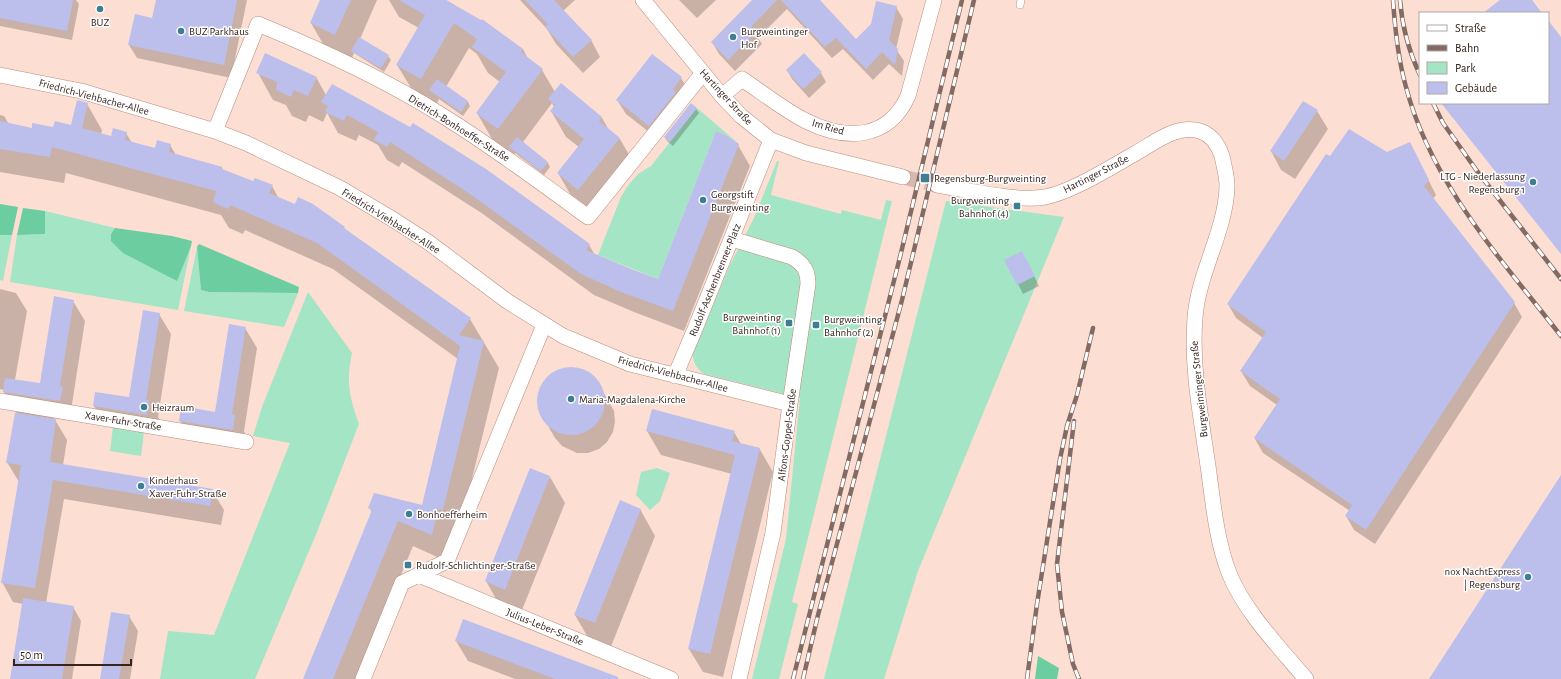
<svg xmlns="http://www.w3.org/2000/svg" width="1561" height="679" font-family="'Alegreya Sans',sans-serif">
<rect width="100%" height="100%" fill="#fcded3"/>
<path fill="#a3e5c4" d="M697,108L739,144L724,134L716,131L658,279L598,255L621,197L627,187L638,174L651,166Z
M777,161H779L771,195L841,214L842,210L881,220L886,200L892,201L792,602L798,604L779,679H752L786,539L800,398L704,374C696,368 693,363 693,353L730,265L754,218Z
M946,201L1064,217L918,571L884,679H824Z
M45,211L115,228L111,234L176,281L191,246L178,310L10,282L17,235L45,234Z
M0,235H12L3,281L0,280Z
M197,247L201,290L209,292L298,293L284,327L184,311Z
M308,292L352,353C346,382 349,396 359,424L317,532L255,679H160L168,631L214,635L290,443L253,436L262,407Z
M113,427L144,432L141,456L110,451Z
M657,468L670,473L660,501L650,510L636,495L641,472Z"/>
<path fill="#6bcda0" d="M0,204L18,207L12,235H0Z
M23,208L45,211V234L17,235Z
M115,228L172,236L192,241L191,246L177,281L123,253L111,241V234Z
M199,244L299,287L298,293L209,292L201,290L197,247Z
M1038,656L1059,668L1057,679H1035Z"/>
<path fill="#0003" d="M0,0H76L79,4L72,40L0,26Z
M157,0H247L231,78L137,58L129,45L153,19Z
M322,0H377L360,39L388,56L391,60L384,72L354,53L351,60L326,49L311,23Z
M389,0H446L523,49L528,59L542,70L555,92L602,118L609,130L620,139L635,165L594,216L573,199L558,173L579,147L566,137L551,111L554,107L552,103L523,142L548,163L550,167L544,175L515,153L513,155L492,139L477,113L500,82L488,73L477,54L469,48L446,87L468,102L470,106L463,116L439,99L436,105L413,91L397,65L419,28L399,17Z
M520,0H575L563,11L591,40L600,57L583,73L556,44L547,29Z
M679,0H716L697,18Z
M754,0H819L856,40L896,7L903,19L896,49L904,61L902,76L889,64L873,80L843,49L832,58L787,9L758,38L762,44L735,71L719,54L712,42Z
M787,70L821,73L826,82L809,98L792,79Z
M258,73L316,77L326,95L589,245L595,255L658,280L738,145L750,166L684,331L634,312L594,295L483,214L402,162L399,167L387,160L378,145L359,135L356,141L338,133L327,113L323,122L309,115L306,122L292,116L286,105L273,100Z
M681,78L689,92L658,139L626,114L617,100Z
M87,104L102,130L101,134L112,137L126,133L132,143L156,149L170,145L176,155L222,167L223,171L254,182L272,186L279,199L344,228L346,231L470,319L499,368L458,536L446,561L413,546L358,679H304L372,513L370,508L423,506L458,359L333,269L245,230L243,234L229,228L221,215L66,173L64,183L0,172V115L4,116L9,124L32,129L71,126Z
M691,104L696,109L699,113L673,146L667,141L665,137Z
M1317,111L1328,129L1295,179L1281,170L1271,151Z
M1410,143L1436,195L1433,199L1514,303L1522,317L1375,544L1354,530L1346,516L1350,511L1263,453L1255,439L1277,405L1250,386L1241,371L1263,338L1236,318L1228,304L1331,157L1387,153Z
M1027,262L1039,286L1023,294L1018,284Z
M0,289L16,293L27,311L15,380L41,384L73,301L85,321L72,404L74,408L72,421L54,418L67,440L63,465L212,490L224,510L221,525L64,499L46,603L73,607L81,621L72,679H11L23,604L13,602L2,582L19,482L7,462L17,414L4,392V390L0,389Z
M159,314L171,334L158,417L160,421L106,426L94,406L96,393L130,398Z
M245,328L257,348L244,431L246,436L244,449L192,441L180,421L216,413Z
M568,368L580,369L587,372L596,379L614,411L615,422L613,432L607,442L599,449L588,453H577L562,446L555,438L544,419L539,407V395L541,388L548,378L559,370Z
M647,431L734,432L741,444L759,448L773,472L723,677L703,672L689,649L732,474L661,455Z
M550,477L565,503L520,615L501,608L486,581Z
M640,509L655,536L610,649L590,641L575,615Z
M129,616L138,631L130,679H101Z
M464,620L618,679H515L468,661L456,641Z"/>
<path fill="#bcbfeb" d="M0,0H73L67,31L0,18Z
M156,0H237L224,65L128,45L135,14L152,18Z
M320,0H351L335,35L310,23Z
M399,0H446L481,20L482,19L523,49L521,52L543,69L498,129L476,113L506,72L472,47L477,39L454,23L421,79L396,65L425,15Z
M525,0H554L592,40L573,57L545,27L548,24Z
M752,0H777L751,27L756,32L728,60L711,42Z
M781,0H820L856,39L871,24L876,1L897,6L889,40L898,49L895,65L882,52L866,69L836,38L825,47Z
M1500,0H1532L1542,13H1483Z
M1548,20L1561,37V254L1441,103H1548Z
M359,37L389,55L381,68L351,51Z
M265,53L317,77L308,96L294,90L291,97L276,90L277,82L256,73Z
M804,53L822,72L803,89L786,70Z
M652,54L682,77L673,89L676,92L649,126L616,100Z
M437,79L468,101L461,112L429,90Z
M561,83L602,117L599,121L620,138L578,190L557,173L584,139L550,111L555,105L548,99Z
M332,84L410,127L413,123L486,169L590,244L586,250L631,269L658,279L716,131L724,134L739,144L673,311L621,292L581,274L470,194L390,142L387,147L374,140L378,132L347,115L344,121L325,112L328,106L321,102Z
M77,100L88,103L82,128L111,136L113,128L127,132L125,140L155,148L157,140L171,144L169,152L222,167V169L253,181L255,178L273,185L269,193L295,204L298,197L313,204L345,227L344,228L471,318L459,335L484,341L443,510L438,509L432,535L398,521L333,679H303L372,510L368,508L374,493L422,505L460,346L317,243L230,205L228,209L213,202L216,191L52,147L50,157L0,149V121L32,128V123L53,127L55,121L71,125Z
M1303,101L1318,110L1284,161L1270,151Z
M691,103L697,108L670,142L664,137Z
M1349,129L1387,152L1410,142L1429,180L1424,186L1515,302L1366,530L1345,516L1352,505L1254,438L1280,399L1240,371L1266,332L1227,304L1326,154L1330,156Z
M517,137L548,162L541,171L509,147Z
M1022,251L1035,276L1017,285L1004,260Z
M54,296L74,300L60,386L63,387L60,401L3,392L5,378L40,383Z
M143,310L160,313L146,400H149L147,415L93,406L95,392L129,397Z
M229,324L246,327L232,414L235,415L233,430L179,421L181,406L215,412Z
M537 401a34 34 0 1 1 68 0a34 34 0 1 1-68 0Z
M652,409L735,431L732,441L760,448L710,654L688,649L735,455L646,431Z
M15,413L56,419L50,462L213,489L210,506L53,480L35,588L1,583L21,465L6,463Z
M530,468L550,476L505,590L485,581Z
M1561,475V679H1429Z
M620,500L641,509L595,623L574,615Z
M23,598L74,606L62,679H10Z
M111,612L130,615L119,679H100Z
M463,619L618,677V679H555L455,641Z"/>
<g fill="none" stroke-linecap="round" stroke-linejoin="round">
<path stroke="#d5b9af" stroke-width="15" stroke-dasharray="15 8" stroke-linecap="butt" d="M903,177L937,185"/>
<defs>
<path id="lane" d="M1020,5L1021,0"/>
<path id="street" d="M643,0L722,96L741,116L771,140L806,153L903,177
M0,75L81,91L215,131L246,143L340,188L394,220L428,242L507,301L563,336L630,364L790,404
M722,96L742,79C763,93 784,110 806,121C846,141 888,140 908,96L934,0
M215,131L258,24C321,50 385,79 443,116C493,147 540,182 588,217L703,73
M937,185C967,190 1016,202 1045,197C1072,192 1111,167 1136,153C1154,143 1176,124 1200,131C1212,135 1218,144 1222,156C1224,166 1227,176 1227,186C1226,231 1198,273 1195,318C1191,367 1201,417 1208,466C1213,501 1216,539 1229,573C1244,611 1280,648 1306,679
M732,239L792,257C804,264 808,271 808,284L790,404L773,533L739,679
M675,376L695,329L771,140
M0,401L246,442
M419,575L671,679
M363,679L402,583L447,561L544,325"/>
</defs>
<use href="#lane" stroke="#ba8c7b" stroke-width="8"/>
<use href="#street" stroke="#ba8c7b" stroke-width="16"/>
<use href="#lane" stroke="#fff" stroke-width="7"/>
<use href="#street" stroke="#fff" stroke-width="15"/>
<defs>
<path id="rail" d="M1393,0C1395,29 1398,59 1406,87C1431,183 1501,259 1561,336
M1400,0C1402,25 1409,52 1420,75
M1433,103L1443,123L1477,171L1561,279
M1074,421L1057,564L1062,612L1073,664L1079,679
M793,679L900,257L962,0
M803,679L818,615L902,300L974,0
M1027,679L1037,604L1060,459L1067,426L1077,395L1093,328"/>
</defs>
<use href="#rail" stroke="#836b63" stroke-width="4.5"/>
<use href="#rail" stroke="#fff" stroke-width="3" stroke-dasharray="9" stroke-linecap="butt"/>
</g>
<g fill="#3e7d92" stroke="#fff" stroke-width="1.5">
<circle cx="100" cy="9" r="4"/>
<circle cx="181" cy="31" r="4"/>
<circle cx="733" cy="37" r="4"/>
<rect x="920" y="173" width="10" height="10" rx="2"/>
<circle cx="1533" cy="182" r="4"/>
<circle cx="703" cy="200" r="4"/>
<rect x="1013" y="202" width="8" height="8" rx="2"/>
<rect x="785" y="319" width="8" height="8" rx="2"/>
<rect x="812" y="321" width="8" height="8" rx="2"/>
<circle cx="571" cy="399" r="4"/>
<circle cx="144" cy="407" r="4"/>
<circle cx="141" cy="486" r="4"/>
<circle cx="409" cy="514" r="4"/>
<rect x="404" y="561" width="8" height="8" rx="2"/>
<circle cx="1528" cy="577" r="4"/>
</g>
<g text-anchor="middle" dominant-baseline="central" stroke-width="3" stroke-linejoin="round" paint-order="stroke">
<g font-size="11" fill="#37241d" stroke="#fff" text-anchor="start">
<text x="100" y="22" text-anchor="middle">BUZ</text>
<text x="189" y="31">BUZ Parkhaus</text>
<text x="741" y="31">Burgweintinger<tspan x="741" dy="13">Hof</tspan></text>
<text x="1525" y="176" text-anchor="end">LTG - Niederlassung<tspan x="1525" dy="13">Regensburg 1</tspan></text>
<text x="934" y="178">Regensburg-Burgweinting</text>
<text x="711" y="194">Georgstift<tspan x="711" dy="13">Burgweinting</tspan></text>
<text x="1009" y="200" text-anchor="end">Burgweinting<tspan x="1009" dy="13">Bahnhof (4)</tspan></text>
<text x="781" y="317" text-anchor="end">Burgweinting<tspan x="781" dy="13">Bahnhof (1)</tspan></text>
<text x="824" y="319">Burgweinting<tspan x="824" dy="13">Bahnhof (2)</tspan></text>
<text x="579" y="399">Maria-Magdalena-Kirche</text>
<text x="152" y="407">Heizraum</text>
<text x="149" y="480">Kinderhaus<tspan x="149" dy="13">Xaver-Fuhr-Straße</tspan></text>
<text x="417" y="514">Bonhoefferheim</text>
<text x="416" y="565">Rudolf-Schlichtinger-Straße</text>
<text x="1520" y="571" text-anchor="end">nox NachtExpress<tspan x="1520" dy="13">| Regensburg</tspan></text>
</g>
<g font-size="11" fill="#37241d" stroke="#fff">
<text transform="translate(94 97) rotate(15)">Friedrich-Viehbacher-Allee</text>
<text transform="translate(726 97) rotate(47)">Hartinger Straße</text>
<text transform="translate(828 127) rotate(16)">Im Ried</text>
<text transform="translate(459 128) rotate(32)">Dietrich-Bonhoeffer-Straße</text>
<text transform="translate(1096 174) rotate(-27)">Hartinger Straße</text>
<text transform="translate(391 221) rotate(32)">Friedrich-Viehbacher-Allee</text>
<text transform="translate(715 280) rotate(-68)">Rudolf-Aschenbrenner-Platz</text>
<text transform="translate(673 374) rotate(15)">Friedrich-Viehbacher-Allee</text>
<text transform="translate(1199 389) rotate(-96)">Burgweintinger Straße</text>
<text transform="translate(123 421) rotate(9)">Xaver-Fuhr-Straße</text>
<text transform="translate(787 435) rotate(-83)">Alfons-Goppel-Straße</text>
<text transform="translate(545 627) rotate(22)">Julius-Leber-Straße</text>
</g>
</g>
<rect x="1419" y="12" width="130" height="92" fill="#ffffff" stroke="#afa7a5"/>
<rect x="1427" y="25" width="20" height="6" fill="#ffffff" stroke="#afa7a5"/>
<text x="1455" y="32" font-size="12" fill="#37241d">Straße</text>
<rect x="1427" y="45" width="20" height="6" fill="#836b63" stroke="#afa7a5"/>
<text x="1455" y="52" font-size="12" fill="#37241d">Bahn</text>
<rect x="1427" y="62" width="20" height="12" fill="#a3e5c4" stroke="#afa7a5"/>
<text x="1455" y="72" font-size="12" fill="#37241d">Park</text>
<rect x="1427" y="82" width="20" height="12" fill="#bcbfeb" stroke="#afa7a5"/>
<text x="1455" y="92" font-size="12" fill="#37241d">Gebäude</text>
<path d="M14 659v6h117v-6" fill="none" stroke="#37241d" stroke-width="2"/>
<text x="20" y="659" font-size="12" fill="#37241d" stroke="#ffffff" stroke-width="3" paint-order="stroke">50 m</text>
</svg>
